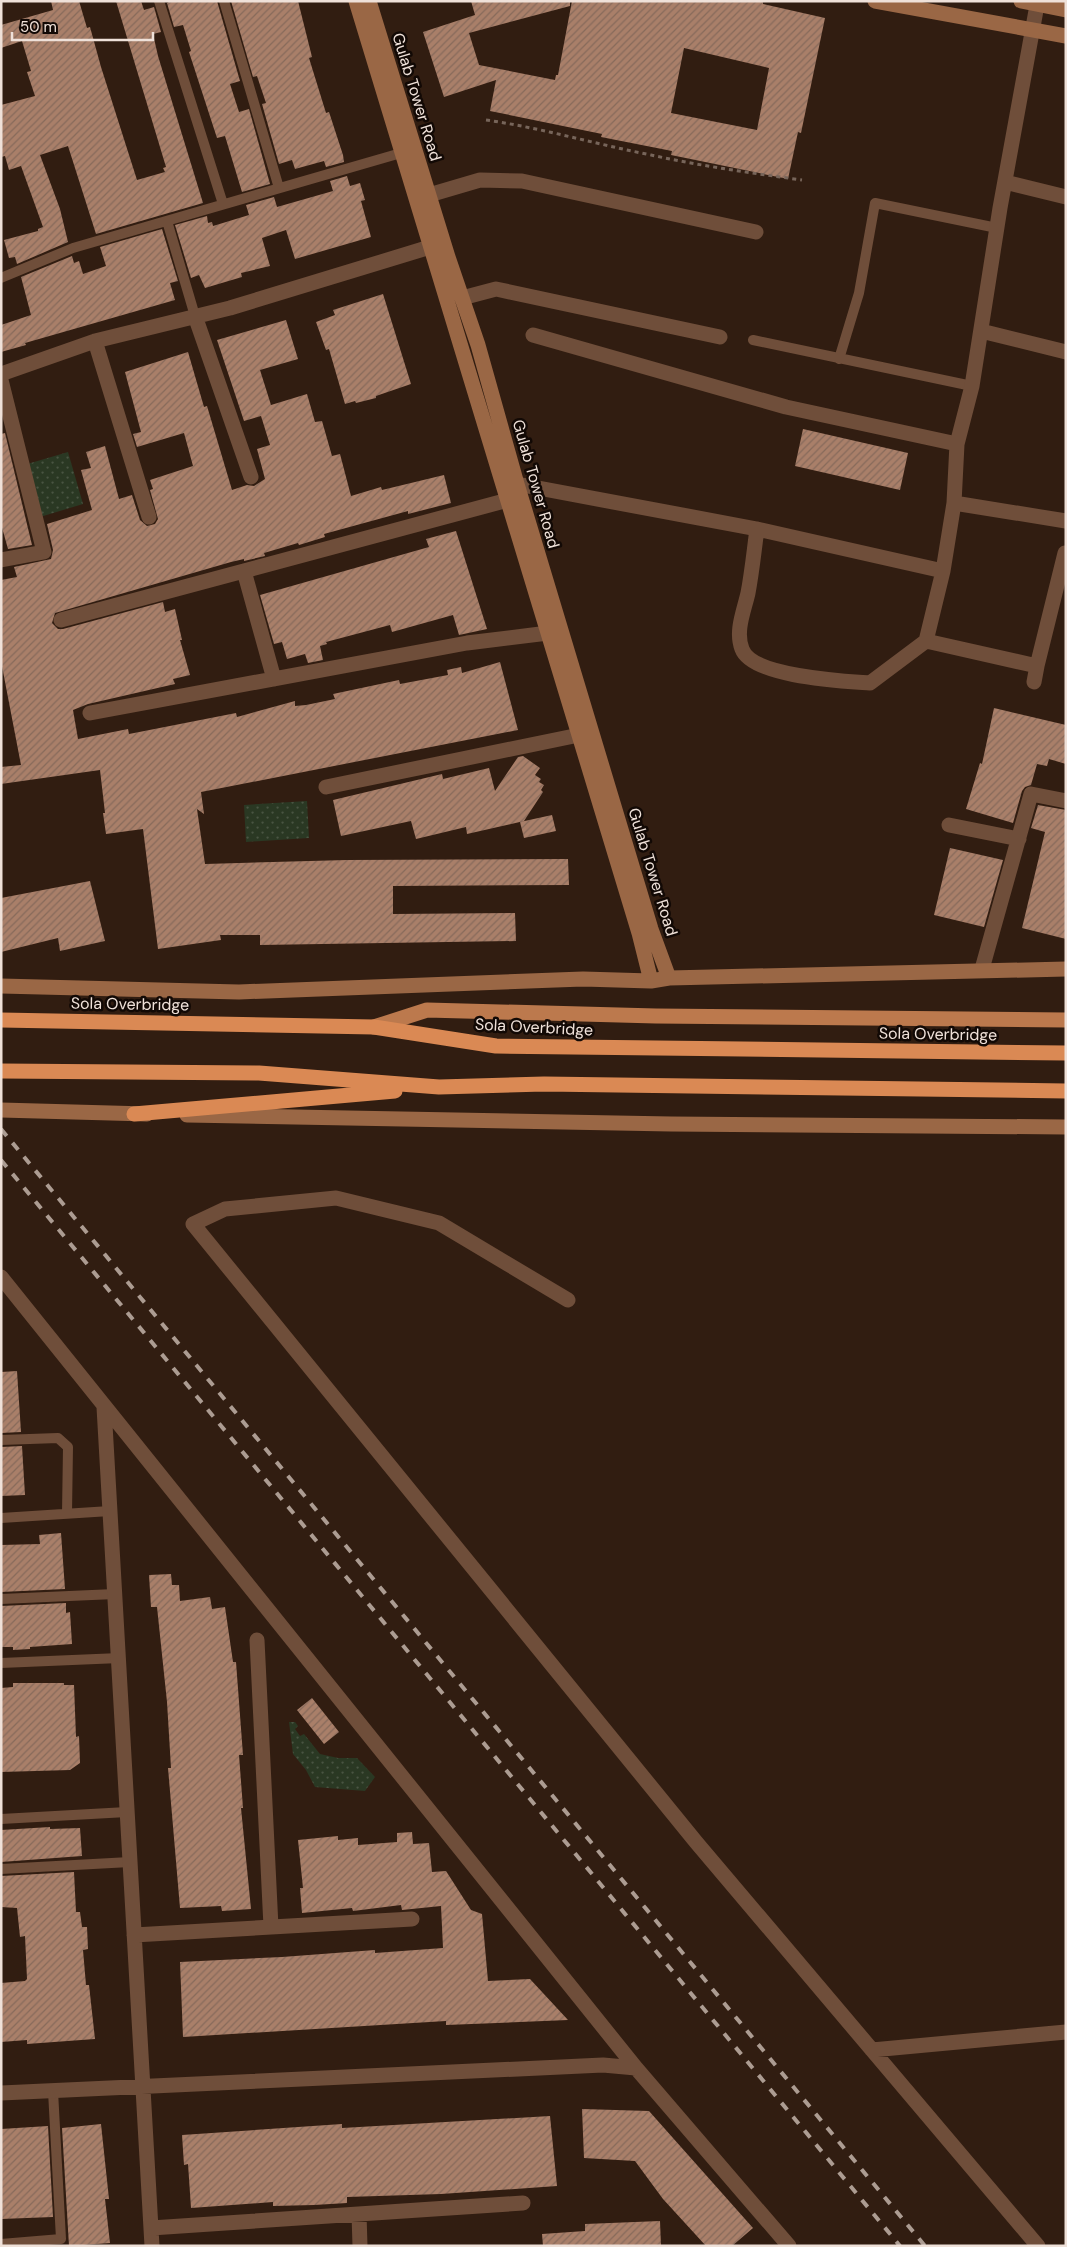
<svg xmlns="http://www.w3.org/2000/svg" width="1067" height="2247" font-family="'DM Sans',sans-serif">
<defs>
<pattern id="grass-dots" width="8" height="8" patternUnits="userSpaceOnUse" patternTransform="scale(1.25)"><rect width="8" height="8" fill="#2a3823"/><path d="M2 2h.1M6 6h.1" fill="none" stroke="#495442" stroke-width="1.8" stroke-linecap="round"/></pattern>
<pattern id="building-hatch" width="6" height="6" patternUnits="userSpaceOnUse" patternTransform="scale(1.25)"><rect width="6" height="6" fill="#a97f69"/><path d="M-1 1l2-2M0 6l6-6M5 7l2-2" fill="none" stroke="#876a5b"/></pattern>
</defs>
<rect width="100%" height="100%" fill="#311d11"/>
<path fill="url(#grass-dots)" d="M68,452L83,504L40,517L24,465Z
M307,801L309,838L246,842L244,805Z
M289,1722H295L298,1726L295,1729L300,1736L304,1734L320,1754L338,1758H357L375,1777L365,1791L315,1787L306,1770L293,1754Z"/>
<path fill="url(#building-hatch)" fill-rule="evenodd" d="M51,1H79L87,28L90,27L101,67L137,180L165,172L163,168L166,167L116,1H141L144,10L154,7L161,32L153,34L158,56L203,203L96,234L68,146L40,155L60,209L68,242L17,264L15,257L9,258L4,240L38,231V229L43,227L21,166L9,170L5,156L1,157V105L35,96L27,72L31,71L22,41L1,48V25L53,10Z
M171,1H217L240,81L230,84L239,112L249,109L270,184L242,192L225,136L217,138L189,52L191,51L183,25L174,27L167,3Z
M231,1H298L312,57L309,58L326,113L329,112L343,155L344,162L326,167L324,161L295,169L292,160L279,164L262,104L266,103L257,76L253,77Z
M471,1H570V6L469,33L479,65L555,80L556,75H558L572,1H763V4L825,18L801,133L798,132L788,179L671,155L672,151L601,137L602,134L490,111L496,80L444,97L423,32L475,15ZM684,48L769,68L757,130L671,113Z
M347,176L350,186L360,183L365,200L361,201L371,237L295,259L286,230L262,238L270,266L241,273L242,277L205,288L199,275L191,278L175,225L207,216L208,223L212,222L213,226L249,215L246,205L274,197L277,207L333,191L330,181Z
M162,229L178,281L170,283L175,300L25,343L26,345L1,352V325L31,315L21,277L72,256L74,263L79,261L83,274L106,266L100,247Z
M383,294L411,384L376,396V398L356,403L355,401L345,404L329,349L326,350L316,322L335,315L333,310Z
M286,320L298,359L260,370L271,405L307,394L315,422L322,421L332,456L340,454L351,496L381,487L382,490L444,475L451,503L408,514V511L324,534L325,537L299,545L298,543L264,553L265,556L244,561V559L231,562L55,613L52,623L58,629H63L163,602L165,612L175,609L182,640H180L190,675L173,679L175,684L88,704L73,710L78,739L128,729L129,734L236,713L237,717L295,701V706L306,705L335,699L333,694L399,680L400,684L448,675L447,670L461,667L462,673L500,662L518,730L201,792L204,814L197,809L205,864L347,860L568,859L569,885L393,886V914L515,913L516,941L260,945V935H220L221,940L158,949L143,829L106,834L103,813H105L100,770L1,784V767L21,765L1,661V580L17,577L14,567L51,559L53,550L47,524L92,510L81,470L91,468L86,452L105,446L119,499L132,495L140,520L147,526L155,524L158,519L150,490L153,489L150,480L193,466L184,433L137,447L133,434L141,432L125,372L188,352L204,407L207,406L232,490L247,485L254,486L265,479L257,449L270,445L261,416L244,421L217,340Z
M803,429L908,453L900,490L795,466Z
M5,433L32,545L8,549L1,524V434Z
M456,531L487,629L459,635L453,615L392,632L390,625L326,642L327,644L320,646L323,660L308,663L305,654L287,659L282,642L274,644L260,595L429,547L426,539Z
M994,708L1066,725V764L1049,759L1047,766L1037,764L1031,785L1025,787L1022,791L1013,823L966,809L980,763L982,764Z
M523,756L540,768L535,775L541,779L539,782L544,785L541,790L543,792L524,821L467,834L466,827L416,839L411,821L341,836L333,800L442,774L443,779L489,768L495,791L518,757Z
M1038,805L1066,810V939L1022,928L1045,832L1031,828Z
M552,815L556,831L524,838L520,822Z
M950,848L1003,860L984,927L934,915Z
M90,881L105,941L60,951L58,938L1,952V898Z
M17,1371L21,1432L1,1433V1372Z
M22,1446L25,1495L1,1496V1447Z
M61,1533L65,1589L1,1592V1545L40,1544L39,1535Z
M171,1574L172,1585H179L180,1601L210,1597L212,1609L225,1607L233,1662H236L243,1755H239L243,1808H241L251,1909L222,1911L221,1906L180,1908L168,1768H171L167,1702L157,1607H151L149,1575Z
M66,1603V1613L70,1612L72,1644L30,1647V1649L13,1650V1647H1V1606Z
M13,1683H64V1685H74L76,1737L79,1736L80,1763L70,1770L1,1772V1688L13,1687Z
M312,1698L339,1732L324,1744L297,1710Z
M50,1827V1829L80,1828L82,1856L1,1862V1830Z
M412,1832L413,1844L429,1843L432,1872L446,1871L471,1910L482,1914L488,1981L530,1979L568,2020L446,2025V2021L183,2037L180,1962L282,1957L375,1950V1953L443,1948L441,1906L402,1910L401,1905L353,1911L352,1908L302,1913L300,1888H303L298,1840L338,1836V1840L358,1838V1845L397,1842V1833Z
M74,1872L76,1912H80L82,1927H87L88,1949L83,1950L86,1985H89L95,2039L27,2044V2040L1,2042V1983L25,1981L27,1979L25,1936L20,1937L17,1908L1,1907V1876Z
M582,2109L649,2111L753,2228L732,2246H706L663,2199L635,2161L584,2158Z
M550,2116L557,2186L441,2194L347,2197V2203L314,2205L273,2206V2202L191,2208L188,2164L184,2165L182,2135L342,2124V2128Z
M101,2124L109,2199H105L110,2243L69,2246L62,2128Z
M48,2126L53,2217L1,2219V2129Z
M660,2221L661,2246H543L542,2234L585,2231V2224Z"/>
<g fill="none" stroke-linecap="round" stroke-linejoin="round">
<path stroke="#77655a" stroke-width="3" stroke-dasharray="4 4" stroke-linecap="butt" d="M486,120C542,128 595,144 651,155C701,166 751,173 802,180"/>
<path stroke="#6f4e3a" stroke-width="10" d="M159,1L223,204
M224,1L279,188
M167,221L195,316
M1,278L73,248L401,153
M753,340L972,386
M839,359L859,293L875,203L997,228
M1,1440L58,1438L68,1447L67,1513
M1,1518L110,1511
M1,1599L115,1594
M1,1663L120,1658
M1,1819L127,1812
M1,1869L130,1862
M1,2244L61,2239L53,2091"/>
<path stroke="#6f4e3a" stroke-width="15" d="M1005,182L1066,197
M429,195L480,180L522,181L756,232
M462,298L496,289L720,337
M195,316L251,477
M981,331L1066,352
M533,335L786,407L957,444L972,386L1000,208L1037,5
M95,341L149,517
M1,374L95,341L230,308L430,247
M1,380L44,552L1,560
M957,444L954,503L1066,521
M517,484L757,529L943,571
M757,529C754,551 752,572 748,593C744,611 735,631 742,649C752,677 844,681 870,683L926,641L943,571L954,503
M244,571L274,679
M61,620L508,500
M926,641L1037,666L1065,553
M1034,682L1037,666
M90,713L467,643L548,633
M326,787L579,735
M949,825L1019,839
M982,969L1031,794L1066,801
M1,1277L636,2068
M568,1300L439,1223L336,1198L225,1209L193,1224L696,1842L1038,2246
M104,1407L152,2246
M257,1640L271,1927
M134,1935L412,1919
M872,2050L1066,2032
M1,2093L603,2065L636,2068L789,2246
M359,2214L360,2246
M151,2228L523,2203"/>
<path stroke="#9a6745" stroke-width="15" d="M356,1L579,735L639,933L651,981
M369,1L448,257L478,345L517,484L651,929L669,978
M875,1L1066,36
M1021,1L1066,10
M1,986L239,992L583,979L651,981L669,978L1066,969
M1,1110L147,1114
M187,1115L671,1124L1066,1127"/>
<path stroke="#bc794d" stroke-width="15" d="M374,1027L427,1010L656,1016L1066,1020"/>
<path stroke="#da8954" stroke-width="15" d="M1,1020L374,1027L496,1046L1066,1053
M1,1071L259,1073L439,1087L544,1084L1066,1091
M134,1114L395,1091"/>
<path stroke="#ac9c92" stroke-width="4" stroke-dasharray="9 9" stroke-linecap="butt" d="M1,1129L925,2246
M1,1160L900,2246"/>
</g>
<g text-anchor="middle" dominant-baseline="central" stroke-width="5" stroke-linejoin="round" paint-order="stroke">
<g font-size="16" fill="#efe1d9" stroke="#120905">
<text transform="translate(417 97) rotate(73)">Gulab Tower Road</text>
<text transform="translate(536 484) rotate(74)">Gulab Tower Road</text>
<text transform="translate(653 872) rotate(73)">Gulab Tower Road</text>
<text transform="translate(130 1004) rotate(1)">Sola Overbridge</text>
<text transform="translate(534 1027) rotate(3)">Sola Overbridge</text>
<text transform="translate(938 1034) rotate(1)">Sola Overbridge</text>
</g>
</g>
<rect width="1067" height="2247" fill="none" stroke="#efe1d9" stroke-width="5"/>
<path d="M12 32v8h141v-8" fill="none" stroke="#efe1d9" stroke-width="2.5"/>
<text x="20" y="32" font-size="15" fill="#efe1d9" stroke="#120905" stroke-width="4" paint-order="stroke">50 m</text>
</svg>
